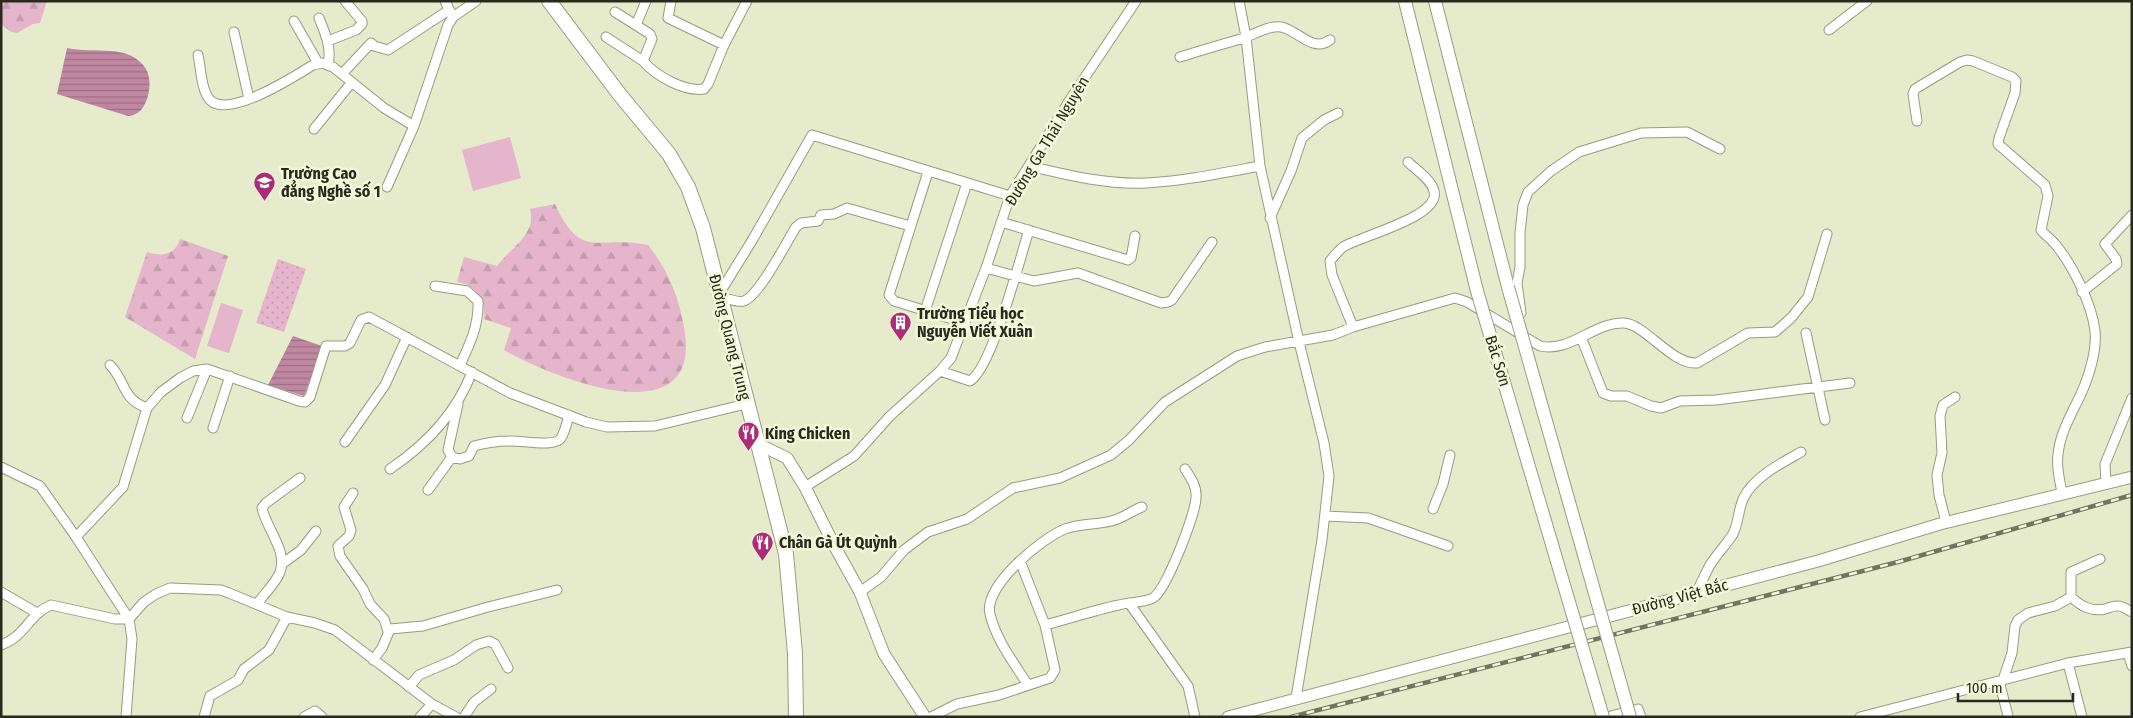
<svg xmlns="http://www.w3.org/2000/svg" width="2133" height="718" font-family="'Fira Sans Condensed',sans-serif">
<defs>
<pattern id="grass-dots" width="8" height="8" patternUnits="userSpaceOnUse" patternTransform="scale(1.25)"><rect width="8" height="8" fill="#e4b5cb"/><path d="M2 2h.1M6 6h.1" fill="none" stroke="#c49cae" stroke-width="1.8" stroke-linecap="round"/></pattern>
<pattern id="forest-firs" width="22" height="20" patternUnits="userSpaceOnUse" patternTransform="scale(1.25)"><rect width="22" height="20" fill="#e4b5cb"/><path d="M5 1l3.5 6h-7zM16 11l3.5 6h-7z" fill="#c49cae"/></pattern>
<pattern id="water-rules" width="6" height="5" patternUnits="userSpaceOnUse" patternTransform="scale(1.25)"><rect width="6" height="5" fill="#c087a2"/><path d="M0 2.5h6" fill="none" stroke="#9c6f83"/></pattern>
</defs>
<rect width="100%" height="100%" fill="#e6ebcb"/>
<path fill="url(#grass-dots)" d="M278,259L306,269L284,332L256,323Z"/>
<path fill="url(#forest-firs)" d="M1,1H47L40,23L33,24L17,33L11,32L1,24Z
M555,204C582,263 599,234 648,245C668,270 678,295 684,327C705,440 551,377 504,350L511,328L484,319C486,300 477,285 457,282L464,257L497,266C510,248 537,235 530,209Z
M180,239L228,256L195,359L125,317L147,252C162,257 175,255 180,239Z"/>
<path fill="#e4b5cb" d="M510,137L521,178L473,191L462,150Z
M221,303L243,310L229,353L207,346Z"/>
<path fill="url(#water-rules)" d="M67,48C94,54 130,43 146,69C151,78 150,90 147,99C143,109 139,115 128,116L57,94Z
M293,336L322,346L304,396L268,385Z"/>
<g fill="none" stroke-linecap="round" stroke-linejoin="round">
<defs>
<path id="minor" d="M445,1L452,15
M671,1L668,18L724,45
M1239,1L1246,37L1260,166L1299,342L1324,443L1329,476L1322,540L1296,698
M615,12L650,34L652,39L643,61C656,76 684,92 704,89L708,84L724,45L747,1
M319,18C325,33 332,48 328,64
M294,21L318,63
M636,25L646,1
M1829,30L1867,1
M234,32L249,99
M606,37L643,61
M328,41L356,30L362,24V21L345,1
M198,55C201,68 201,90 210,100C229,119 295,76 313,65L322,63L333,67L384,108L414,126
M1180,57C1202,50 1223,44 1244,38C1255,34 1269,25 1281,27C1298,30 1312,53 1330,40
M342,74L371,43L374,46L388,50L449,10
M1917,121L1913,94L1915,89L1960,62L1967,60L1973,61L2012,77L2016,81L2015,93L1999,138L1998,144L2045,185L2048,196L2041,230C2045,235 2051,239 2055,244C2072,264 2092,304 2095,331C2097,350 2091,369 2084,387C2075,409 2060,430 2058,455C2056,467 2060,481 2062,493
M314,129L352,82
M1029,166C1067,175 1107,185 1146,183C1184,181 1222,173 1260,166
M928,172L889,295L894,301L965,323
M387,187L414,126L448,25L453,17L476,1
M1270,218L1291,171L1302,138L1324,120L1338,113
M1001,222L1128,260L1131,258L1135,236
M986,268L1034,281L1078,273L1161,303L1168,302L1172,300L1212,242
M435,286L467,291L478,301C479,325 470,344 460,365
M2082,292L2117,264L2116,259L2105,244L2132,215
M719,294L753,239L812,135L1010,196
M720,297C726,298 738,303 744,301C759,296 786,243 796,227L801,223L818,221L821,215L834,214L847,208L910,226
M925,311L967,183
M1521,313L1517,283L1520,267V233L1523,205L1528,192L1551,171L1579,152L1641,133L1687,132L1720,149
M1353,327L1332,275L1330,261C1334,256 1338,251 1343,247C1360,236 1441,217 1434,191C1431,179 1416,170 1408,162
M1806,333L1825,420
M1581,337L1603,393L1611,396H1627L1651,406L1661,408L1680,401L1716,400L1850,383
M110,365C127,383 121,398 147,408
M940,371L970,381C992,368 1020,258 1029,230
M458,404L448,450L452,457L460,459L469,456L474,446C485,443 497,441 509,441C521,440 555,448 561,438C565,432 567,422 569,415
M187,418L207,369
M213,428L230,376
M345,442L385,385L407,337
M1,467L40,486L76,537L129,619L132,639L126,717
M390,469C427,444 456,414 472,372
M2106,484L2105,464L2132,398
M805,487L854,456L890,416L940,371L951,358L986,268L1010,196L1073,95L1136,1
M428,490L452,457
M353,493L344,507L351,530L349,536L338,546L340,556L363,589L370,604L384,619L388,631
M1433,509L1443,484L1450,455
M1325,516L1368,518L1448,546
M1946,522L1939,495L1937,475L1942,453L1940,416L1943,405L1955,397
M76,537L123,487L147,408L161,392L180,378L193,371L207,369L299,401L305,402L310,397L326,346H345L350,343L361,320L369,317L510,393L586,422L607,427L655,426L746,404
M282,564L301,550L316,531
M1,592L37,613
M860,592L881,577L904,550L928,532L967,519L1013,488L1060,478L1111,455L1129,440L1165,402L1237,356L1265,347L1333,335L1353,327L1455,298L1467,302L1540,346C1570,353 1594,322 1624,323C1645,324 1672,365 1697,363L1748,333L1775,332L1791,318L1808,297L1827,234
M1696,593C1701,584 1705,574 1710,565C1717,554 1726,545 1733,534C1739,522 1738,509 1744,497C1755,476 1782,463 1801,452
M2071,597C2081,606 2091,612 2105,609C2109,608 2112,606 2117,606C2122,605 2127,610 2132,612
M1129,603L1188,686L1195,717
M257,604C264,594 276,583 280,572C288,551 266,528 262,508L266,503L300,478
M1045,625C1069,619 1094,610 1119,605C1129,602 1143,603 1153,598C1166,591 1196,513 1196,497C1197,487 1191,478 1185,469
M1,645C25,637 29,614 51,605L115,619H129L144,602L156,594L170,588L221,590L229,593L287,617L315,623L335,630L432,704L456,717
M2128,653L2132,666
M373,660L382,648L390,629L423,626L488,607L557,590
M2068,663L2082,717
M2003,680L2012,653L2015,626L2018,620L2028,613L2055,606L2071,597V572L2100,559
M1999,681L2008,716
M1028,685C1014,663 996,640 990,614C983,586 1042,538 1065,529C1080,523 1096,525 1111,521C1122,519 1131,511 1142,507
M409,687L419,675L454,660L476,645L489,641L495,644L508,668
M204,717L210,696L238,680L244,669L269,650L287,617
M304,717L315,711L322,717
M420,717L432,704
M464,717L474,702L491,689
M931,717L957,704L999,695L1050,678L1055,670L1045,625L1020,561
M1607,717L1638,709L1641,717
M1860,717L2068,663L2132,652"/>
<path id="tertiary" d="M756,443L787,458L805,487L835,547L860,592L884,654L925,717
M1228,717L1818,561L1940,524L2132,477"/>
<path id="secondary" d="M1405,1L1477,291
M1435,1L1508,287"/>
<path id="primary" d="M549,1L620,95L669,154L688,187L703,228L786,554L795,653L796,717"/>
</defs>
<use href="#minor" stroke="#979c7f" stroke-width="11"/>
<use href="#tertiary" stroke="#979c7f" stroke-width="13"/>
<use href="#secondary" stroke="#979c7f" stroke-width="14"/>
<use href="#primary" stroke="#979c7f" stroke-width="16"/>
<use href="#minor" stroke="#fff" stroke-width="9"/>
<use href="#tertiary" stroke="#fff" stroke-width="11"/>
<use href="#secondary" stroke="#fff" stroke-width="12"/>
<use href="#primary" stroke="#fff" stroke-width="14"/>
<defs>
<path id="rail" d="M1291,717L1898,562L2132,495"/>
</defs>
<use href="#rail" stroke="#707460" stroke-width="4.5"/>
<use href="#rail" stroke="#f3f8d8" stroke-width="2.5" stroke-dasharray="8" stroke-linecap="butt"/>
<defs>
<path id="secondary-bridge" d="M1508,287L1630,717
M1477,291L1603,717"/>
</defs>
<use href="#secondary-bridge" stroke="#979c7f" stroke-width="14" stroke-linecap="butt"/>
<use href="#secondary-bridge" stroke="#fff" stroke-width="12"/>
</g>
<defs>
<symbol id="university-pin" viewBox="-11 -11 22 30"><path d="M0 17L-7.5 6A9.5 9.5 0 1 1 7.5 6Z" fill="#ad2c78" stroke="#f3f8d8"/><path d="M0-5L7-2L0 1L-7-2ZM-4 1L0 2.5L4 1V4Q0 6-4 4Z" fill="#fff"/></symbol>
<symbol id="building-pin" viewBox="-11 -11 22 30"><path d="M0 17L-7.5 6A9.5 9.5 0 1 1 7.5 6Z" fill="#ad2c78" stroke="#f3f8d8"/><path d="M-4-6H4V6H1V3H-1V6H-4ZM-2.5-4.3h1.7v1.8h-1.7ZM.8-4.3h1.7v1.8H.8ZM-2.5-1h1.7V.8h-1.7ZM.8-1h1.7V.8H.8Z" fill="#fff"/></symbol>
<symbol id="restaurant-pin" viewBox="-11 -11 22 30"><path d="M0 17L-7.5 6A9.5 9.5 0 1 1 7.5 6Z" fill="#ad2c78" stroke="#f3f8d8"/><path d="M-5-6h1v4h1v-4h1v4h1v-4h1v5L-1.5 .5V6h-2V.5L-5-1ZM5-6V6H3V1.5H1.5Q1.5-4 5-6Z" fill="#fff"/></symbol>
</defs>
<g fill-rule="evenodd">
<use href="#university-pin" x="252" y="170" width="25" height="34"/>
<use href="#building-pin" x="888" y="310" width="25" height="34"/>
<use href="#restaurant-pin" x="736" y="420" width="25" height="34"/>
<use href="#restaurant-pin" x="750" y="530" width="25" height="34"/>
</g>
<g text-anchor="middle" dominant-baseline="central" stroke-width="5" stroke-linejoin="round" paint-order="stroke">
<g font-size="16" fill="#282a1e" stroke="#f3f8d8">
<text transform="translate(1047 141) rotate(-59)">Đường Ga Thái Nguyên</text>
<text transform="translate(730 337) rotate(76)">Đường Quang Trung</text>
<text transform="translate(1498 361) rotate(73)">Bắc Sơn</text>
<text transform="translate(1680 597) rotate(-15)">Đường Việt Bắc</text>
</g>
<g font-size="16" font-weight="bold" fill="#282a1e" stroke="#f3f8d8" text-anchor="start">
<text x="281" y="173">Trường Cao<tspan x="281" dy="18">đẳng Nghề số 1</tspan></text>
<text x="917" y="313">Trường Tiểu học<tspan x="917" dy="18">Nguyễn Viết Xuân</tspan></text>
<text x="765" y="433">King Chicken</text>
<text x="779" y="542">Chân Gà Út Quỳnh</text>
</g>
</g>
<rect width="2133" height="718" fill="none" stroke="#282a1e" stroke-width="5"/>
<path d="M1958 693v8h115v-8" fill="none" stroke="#282a1e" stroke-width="2.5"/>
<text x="1966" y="693" font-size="15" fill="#282a1e" stroke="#f3f8d8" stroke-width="4" paint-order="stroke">100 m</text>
</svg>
